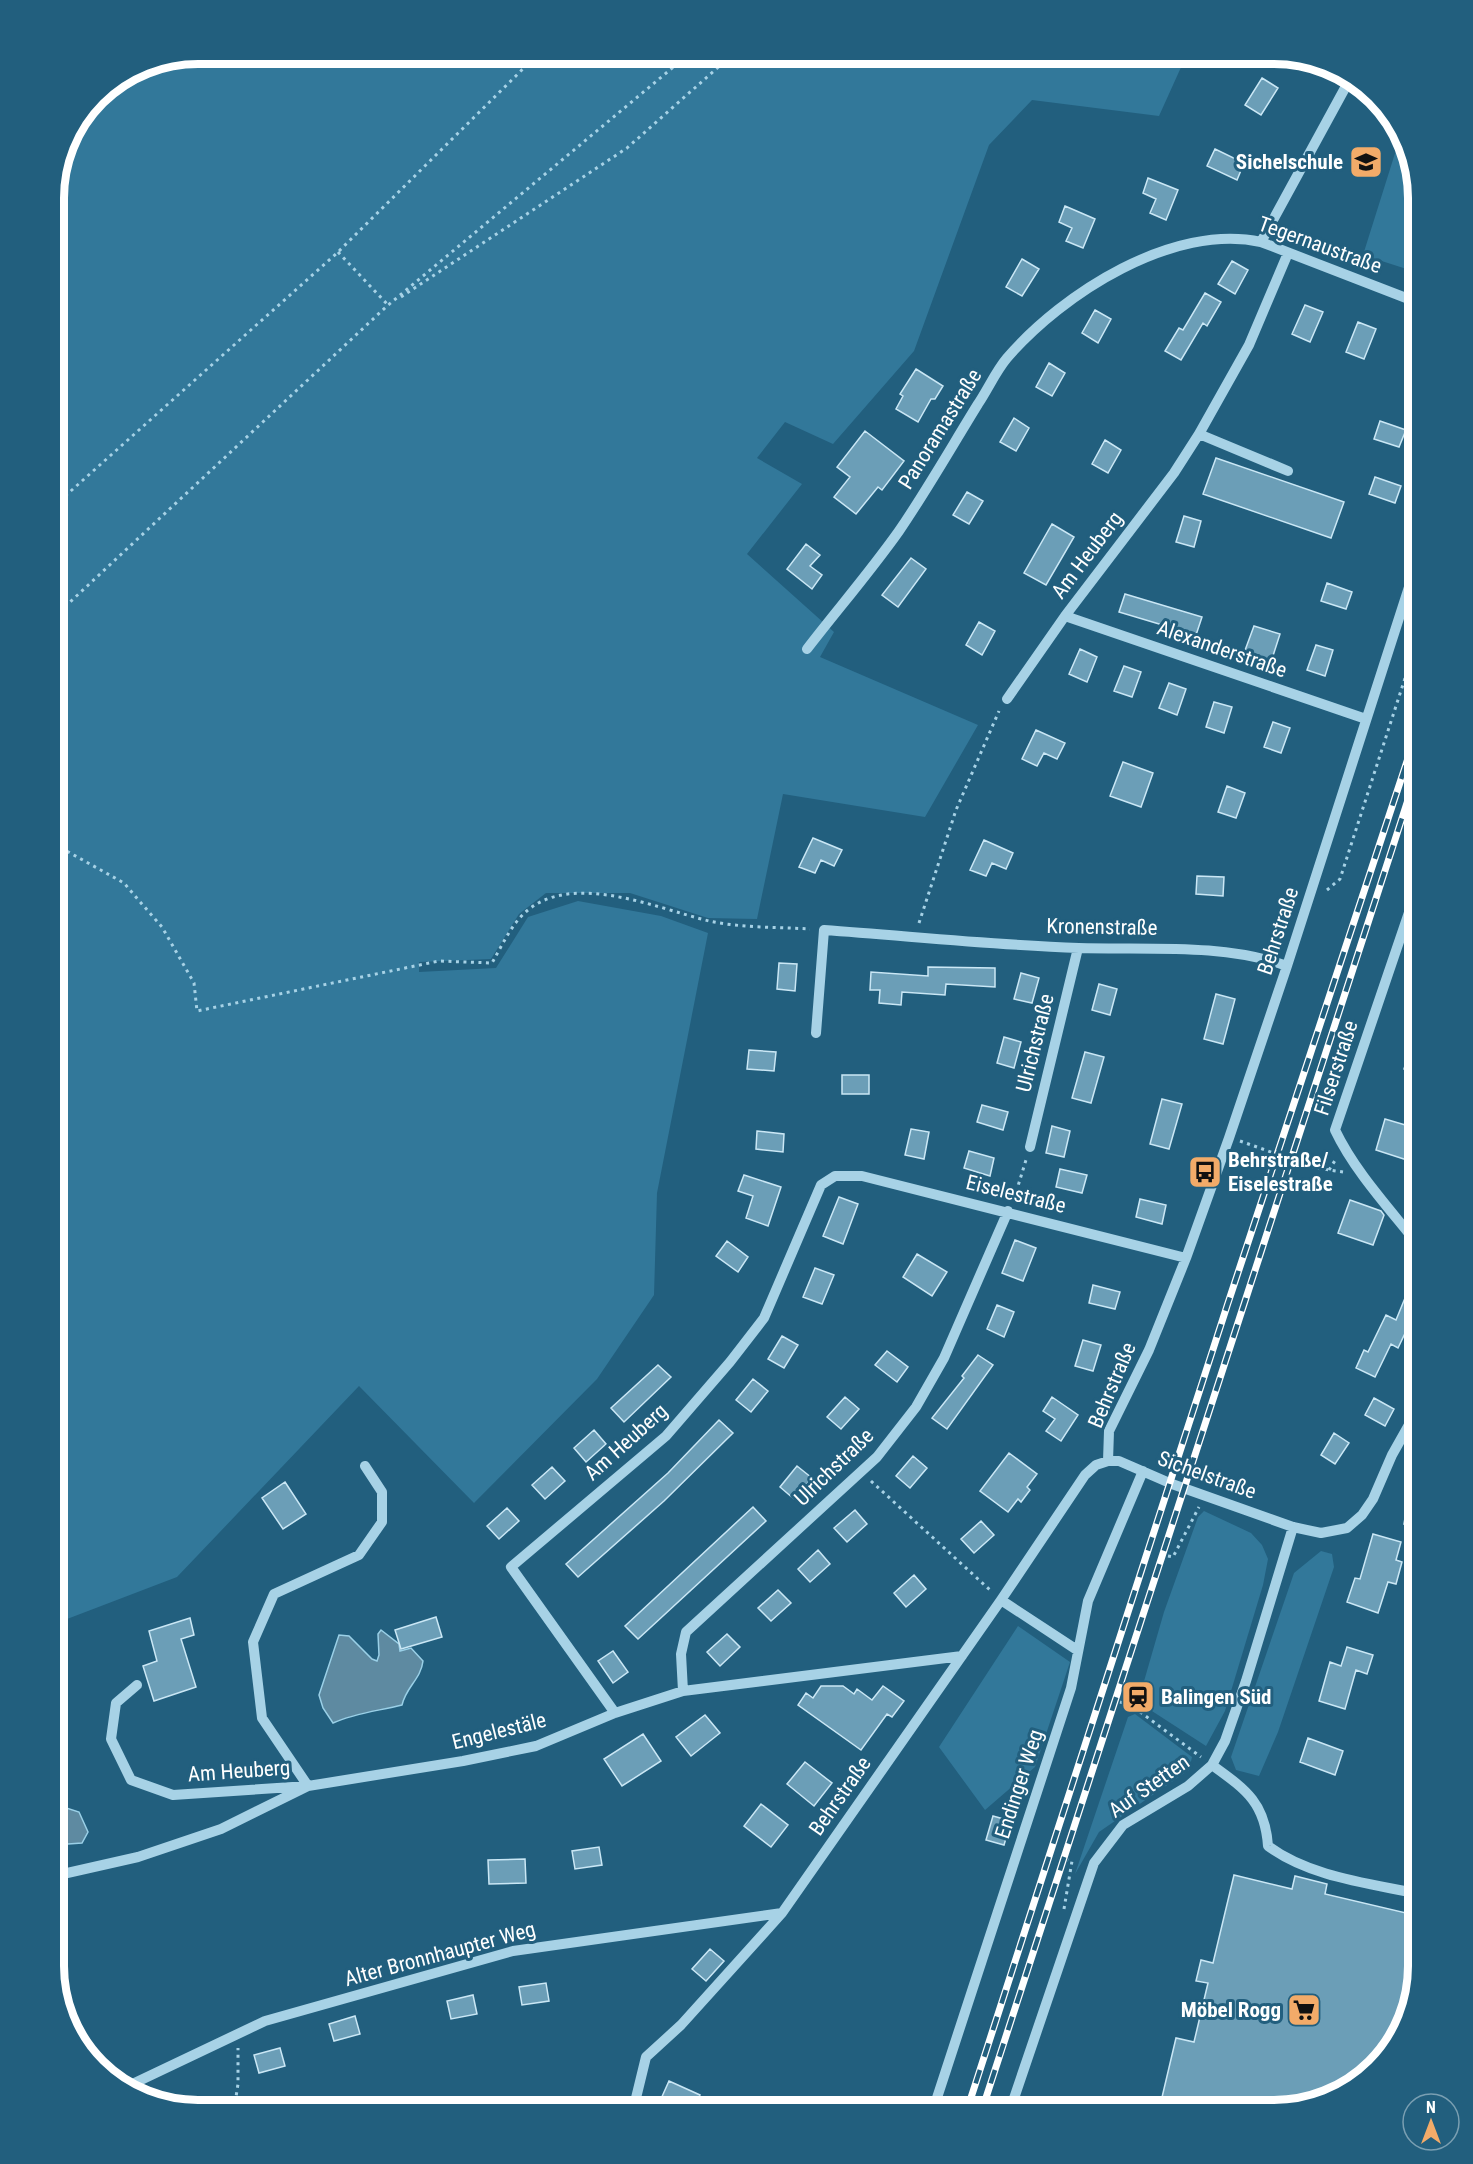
<svg xmlns="http://www.w3.org/2000/svg" width="1473" height="2164" font-family="'Roboto Condensed',sans-serif">
<rect width="100%" height="100%" fill="#225f7e"/>
<path fill="#32789a" d="M199,54H1187L1159,116L1032,100L989,145L914,351L833,444L785,422L757,458L802,484L747,554L834,632L820,657L978,725L925,817L783,794L757,919L708,918L630,893H546L519,914L491,959L419,962V972L496,968L528,917L578,901L661,916L708,933L657,1193L654,1295L597,1379L474,1503L359,1386L177,1577L54,1624V190L65,143L97,96L144,65Z
M1397,147L1406,150L1419,199V273L1363,255Z
M1204,1511L1251,1533L1262,1545L1268,1559L1263,1585L1225,1711L1206,1746L1138,1702L1164,1612L1198,1517Z
M1321,1551L1332,1554L1334,1567L1278,1732L1259,1776L1236,1770L1231,1757L1294,1573Z
M1018,1626L1070,1662L1035,1767L985,1810L939,1747Z
M1135,1714L1192,1757L1189,1770L1099,1832L1075,1874L1128,1717Z"/>
<path fill="#5e8aa1" stroke="#9ad0e7" stroke-width="1.5" d="M381,1630L399,1644L400,1651L411,1648L423,1661C421,1679 406,1687 402,1705C378,1711 355,1713 333,1723L323,1708L319,1695L339,1635L349,1636L372,1659L377,1661L379,1655L378,1634Z
M57,1805L79,1812L88,1832L82,1843L54,1845V1809Z"/>
<path fill="#6b9eb7" stroke="#cae7f5" stroke-width="1.5" d="M1262,78L1278,88L1261,115L1245,105Z
M1215,149L1244,163L1237,180L1207,166Z
M1148,178L1178,190L1166,220L1150,213L1156,199L1143,193Z
M1065,206L1095,219L1083,248L1066,241L1072,228L1059,222Z
M1022,259L1039,269L1022,296L1006,287Z
M1232,261L1248,270L1235,294L1218,284Z
M1205,293L1221,302L1207,326L1203,323L1181,360L1165,351L1179,328L1183,330Z
M1305,305L1323,312L1310,342L1292,334Z
M1095,310L1111,319L1098,343L1082,333Z
M1358,322L1376,329L1364,359L1346,352Z
M1049,363L1065,373L1052,396L1036,387Z
M916,369L943,386L935,399H931L918,422L896,409L903,396L900,394Z
M1014,418L1029,428L1016,451L1000,442Z
M1380,421L1406,430L1399,447L1374,439Z
M865,431L904,461L882,490L878,487L856,514L834,497L850,477L837,467Z
M1105,440L1121,450L1108,473L1092,464Z
M1216,458L1344,502L1331,538L1203,494Z
M1375,477L1401,486L1395,503L1369,494Z
M967,492L983,501L969,524L953,515Z
M1184,516L1201,521L1194,547L1176,542Z
M1052,524L1074,537L1046,585L1024,573Z
M806,544L820,555L810,566L822,575L812,589L787,569Z
M911,558L926,569L898,607L882,595Z
M1327,583L1352,592L1346,609L1321,601Z
M1125,594L1202,617L1196,635L1119,612Z
M979,622L995,631L982,655L966,645Z
M1254,626L1280,634L1271,662L1244,653Z
M1316,645L1333,650L1325,676L1307,670Z
M1080,649L1097,657L1087,682L1069,674Z
M1124,666L1141,672L1132,697L1114,691Z
M1169,683L1186,689L1177,715L1159,708Z
M1214,702L1232,707L1224,733L1206,727Z
M1273,722L1290,728L1281,753L1264,747Z
M1036,730L1065,743L1057,759L1044,753L1037,766L1022,759Z
M1123,762L1153,773L1141,807L1110,796Z
M1227,786L1245,793L1236,818L1218,812Z
M813,838L842,850L834,866L821,860L815,873L799,867Z
M984,840L1013,853L1006,869L992,863L986,876L970,870Z
M1197,876L1224,877L1223,896L1196,894Z
M779,963L797,964L795,991L777,989Z
M928,967L995,968V987L946,984L945,995L902,992L901,1005L879,1003L880,990H870L871,972L928,976Z
M1021,973L1039,978L1032,1003L1014,999Z
M1099,984L1117,989L1110,1015L1092,1010Z
M1216,994L1235,999L1223,1044L1204,1039Z
M1416,1031H1419V1073L1404,1069Z
M1004,1037L1021,1042L1014,1068L997,1063Z
M749,1050L776,1052L774,1071L747,1069Z
M1085,1052L1104,1057L1091,1103L1072,1098Z
M842,1075H869V1094H842Z
M1162,1099L1182,1104L1169,1149L1150,1144Z
M982,1105L1008,1112L1003,1130L977,1122Z
M1385,1119L1419,1129L1410,1161L1376,1150Z
M1052,1126L1070,1131L1064,1157L1046,1153Z
M911,1129L929,1132L924,1159L905,1155Z
M757,1131L784,1134L783,1152L756,1149Z
M969,1151L994,1158L990,1176L964,1168Z
M1060,1169L1087,1175L1082,1193L1056,1187Z
M744,1175L781,1187L768,1226L746,1218L753,1196L738,1191Z
M839,1197L858,1204L843,1244L823,1236Z
M1140,1199L1166,1205L1162,1224L1136,1217Z
M1350,1200L1381,1211L1384,1215L1373,1245L1338,1233Z
M1015,1240L1036,1248L1023,1281L1002,1273Z
M727,1241L748,1257L738,1272L716,1256Z
M917,1254L947,1272L932,1296L903,1277Z
M1419,1264V1304L1398,1348L1391,1344L1375,1377L1356,1368L1364,1350L1368,1352L1386,1315L1396,1320Z
M815,1268L834,1275L822,1304L803,1297Z
M1093,1285L1120,1292L1115,1309L1089,1303Z
M997,1305L1014,1312L1004,1337L987,1329Z
M782,1336L798,1345L784,1368L768,1359Z
M1083,1340L1101,1345L1093,1371L1075,1366Z
M887,1351L908,1367L897,1382L875,1365Z
M978,1355L993,1365L947,1429L932,1418L964,1378L962,1376Z
M658,1365L671,1377L624,1422L611,1408Z
M753,1379L768,1391L751,1412L736,1400Z
M845,1397L859,1409L841,1429L827,1417Z
M1052,1397L1078,1415L1061,1441L1046,1431L1055,1419L1043,1411Z
M1374,1398L1394,1409L1385,1426L1365,1415Z
M719,1420L733,1433L664,1501L578,1577L566,1564L668,1473Z
M594,1430L606,1444L586,1462L574,1448Z
M1334,1433L1349,1443L1335,1464L1321,1455Z
M1009,1453L1037,1474L1027,1487L1030,1490L1021,1502L1018,1499L1008,1512L980,1491Z
M913,1456L927,1468L910,1488L896,1476Z
M797,1466L812,1478L794,1499L780,1487Z
M552,1467L565,1481L545,1499L532,1485Z
M1411,1481L1419,1482V1526L1404,1524Z
M285,1482L306,1514L283,1529L262,1498Z
M753,1507L766,1521L638,1639L625,1626Z
M507,1508L519,1521L499,1539L487,1526Z
M855,1510L867,1524L847,1542L834,1528Z
M981,1521L994,1535L974,1553L961,1539Z
M1373,1534L1401,1542L1396,1560L1402,1562L1396,1584L1388,1582L1378,1613L1347,1602L1355,1578L1360,1579Z
M818,1550L830,1564L810,1582L798,1569Z
M914,1575L926,1589L906,1607L894,1593Z
M778,1590L791,1603L771,1621L758,1608Z
M436,1617L442,1637L401,1649L395,1630Z
M190,1618L194,1635L181,1639L196,1687L154,1701L143,1666L157,1661L149,1631Z
M727,1634L740,1647L720,1666L707,1652Z
M1347,1647L1373,1655L1367,1674L1356,1670L1345,1709L1319,1701L1330,1662L1341,1666Z
M613,1651L628,1672L613,1683L598,1661Z
M821,1686H843L854,1694L857,1689L872,1700L883,1686L904,1701L892,1717L887,1714L861,1750L798,1705L806,1693L813,1698Z
M705,1715L720,1733L691,1756L676,1737Z
M643,1734L661,1761L622,1786L604,1759Z
M1308,1738L1343,1751L1335,1775L1300,1762Z
M805,1762L832,1783L814,1806L787,1784Z
M761,1804L788,1825L771,1847L744,1826Z
M993,1816L1011,1821L1004,1845L986,1840Z
M599,1847L602,1865L575,1869L572,1851Z
M525,1859L526,1883L489,1884L488,1860Z
M1234,1875L1292,1889L1295,1876L1327,1884L1325,1894L1419,1916V1965L1399,2038L1346,2091L1274,2110H1159L1176,2038L1194,2042L1208,1983L1196,1981L1201,1960L1213,1963Z
M710,1949L724,1961L706,1981L692,1969Z
M546,1983L549,2001L522,2005L519,1987Z
M473,1995L477,2014L451,2019L447,2001Z
M355,2016L360,2034L334,2041L329,2024Z
M280,2048L285,2066L259,2073L254,2055Z
M669,2081L700,2095L694,2110H656Z"/>
<g fill="none" stroke-linecap="round" stroke-linejoin="round">
<path stroke="#a7d2e6" stroke-width="3" stroke-dasharray="3 4.5" stroke-linecap="butt" d="M338,252L388,305
M401,297L627,148L733,54
M54,506L338,252L538,54
M54,617L387,306L689,54
M54,844L124,883L135,896L162,927L194,983L197,1011L439,961L492,963C500,949 508,932 518,920C562,866 655,908 709,921C741,928 777,927 810,929
M1327,890L1340,879L1419,635
M919,923L956,810L999,711
M1240,1141L1316,1168L1343,1172
M1329,1170L1336,1159
M1014,1199L1026,1160
M871,1481L990,1590
M1168,1556L1173,1557L1199,1507
M1120,1702L1132,1706L1201,1757
M1064,1909L1072,1861L1068,1860
M234,2110L238,2084V2048"/>
<path stroke="#a7d2e6" stroke-width="10" d="M1261,242L1351,77
M1199,434L1288,471
M1065,616L1366,719
M807,649C837,610 870,572 899,531C927,490 952,446 978,404C988,389 996,371 1007,358C1063,293 1173,223 1261,242L1419,303
M1007,699L1065,616L1174,473L1199,434L1249,345L1288,253
M816,1033L824,930C909,936 994,945 1079,948C1146,950 1223,943 1287,966
M1030,1147L1078,948
M1419,1246C1390,1209 1355,1172 1335,1130L1419,883
M1108,1461L1109,1431L1149,1350L1186,1258L1229,1138L1287,966L1419,556
M1001,1600L1077,1650
M137,1685L116,1703L111,1739L131,1780L173,1795L308,1786L262,1718L253,1642L274,1594L359,1555L382,1522V1492L365,1466
M683,1691L681,1654L686,1632L877,1457L916,1407L944,1358L1008,1211
M615,1713L511,1567L666,1436L730,1362L764,1318L821,1185L835,1176H862L1186,1258
M1212,1765C1245,1789 1265,1802 1268,1846C1310,1877 1368,1883 1419,1894
M54,1876L138,1857L221,1829L308,1786L463,1761L536,1746L615,1713L683,1691L962,1656
M124,2088L265,2021L513,1951L782,1913
M630,2110L636,2098L646,2057L681,2025L782,1913L1001,1600L1085,1475L1096,1465L1108,1461H1119L1172,1484L1293,1527L1321,1533L1347,1528L1362,1515L1373,1499L1392,1455L1419,1407
M933,2110L1071,1688L1088,1601L1143,1471
M1010,2110L1094,1863L1123,1825L1188,1786L1212,1765L1225,1741L1246,1681L1293,1527"/>
<defs>
<path id="rail" d="M967,2110L1227,1306L1419,725
M982,2110L1419,766"/>
</defs>
<use href="#rail" stroke="#fff" stroke-width="7"/>
<use href="#rail" stroke="#225f7e" stroke-width="4.5" stroke-dasharray="14" stroke-linecap="butt"/>
</g>
<defs>
<symbol id="school-square" viewBox="-11 -11 22 22"><rect x="-9" y="-9" width="18" height="18" rx="4" fill="#f2ab69" stroke="#225f7e"/><path d="M0-5L7-2L0 1L-7-2ZM-4 1L0 2.5L4 1V4Q0 6-4 4Z" fill="#111"/></symbol>
<symbol id="bus-square" viewBox="-11 -11 22 22"><rect x="-9" y="-9" width="18" height="18" rx="4" fill="#f2ab69" stroke="#225f7e"/><path d="M-5-6H5V4H4V6H2V4H-2V6H-4V4H-5ZM-3.5-4V0h7V-4ZM-3.5 1.2v1.5H-2V1.2ZM2 1.2v1.5H3.5V1.2Z" fill="#111"/></symbol>
<symbol id="station-square" viewBox="-11 -11 22 22"><rect x="-9" y="-9" width="18" height="18" rx="4" fill="#f2ab69" stroke="#225f7e"/><path d="M-3-6H3Q5-6 5-4V2Q5 4 3 4L4.5 6H3L1.5 4h-3L-3 6H-4.5L-3 4Q-5 4-5 2V-4Q-5-6-3-6ZM-3.5-4v3h7v-3ZM-3.5 1v1.5H-2V1ZM2 1v1.5H3.5V1Z" fill="#111"/></symbol>
<symbol id="supermarket-square" viewBox="-11 -11 22 22"><rect x="-9" y="-9" width="18" height="18" rx="4" fill="#f2ab69" stroke="#225f7e"/><path d="M-6-5.5h2.5l.6 2H6L4.5 2H-2.5L-4.4-4H-6ZM-1.5 3.2a1.3 1.3 0 1 0 .1 0ZM3 3.2a1.3 1.3 0 1 0 .1 0Z" fill="#111"/></symbol>
</defs>
<g fill-rule="evenodd">
<use href="#school-square" x="1347" y="143" width="38" height="38"/>
<use href="#bus-square" x="1186" y="1153" width="38" height="38"/>
<use href="#station-square" x="1119" y="1678" width="38" height="38"/>
<use href="#supermarket-square" x="1285" y="1991" width="38" height="38"/>
</g>
<g text-anchor="middle" dominant-baseline="central" stroke-width="6" stroke-linejoin="round" paint-order="stroke">
<g font-size="21" font-weight="bold" fill="#fff" stroke="#225f7e" text-anchor="end">
<text x="1343" y="162">Sichelschule</text>
<text x="1228" y="1160" text-anchor="start">Behrstraße/<tspan x="1228" dy="24">Eiselestraße</tspan></text>
<text x="1161" y="1697" text-anchor="start">Balingen Süd</text>
<text x="1281" y="2010">Möbel Rogg</text>
</g>
<g font-size="21" fill="#fff" stroke="#225f7e">
<text transform="translate(1320 245) rotate(20)">Tegernaustraße</text>
<text transform="translate(940 429) rotate(-58)">Panoramastraße</text>
<text transform="translate(1087 555) rotate(-53)">Am Heuberg</text>
<text transform="translate(1222 649) rotate(19)">Alexanderstraße</text>
<text transform="translate(1102 927) rotate(1)">Kronenstraße</text>
<text transform="translate(1278 931) rotate(-72)">Behrstraße</text>
<text transform="translate(1035 1043) rotate(-76)">Ulrichstraße</text>
<text transform="translate(1336 1068) rotate(-72)">Filserstraße</text>
<text transform="translate(1016 1194) rotate(14)">Eiselestraße</text>
<text transform="translate(1112 1385) rotate(-67)">Behrstraße</text>
<text transform="translate(626 1442) rotate(-42)">Am Heuberg</text>
<text transform="translate(834 1467) rotate(-44)">Ulrichstraße</text>
<text transform="translate(1207 1475) rotate(20)">Sichelstraße</text>
<text transform="translate(499 1731) rotate(-14)">Engelestäle</text>
<text transform="translate(239 1771) rotate(-4)">Am Heuberg</text>
<text transform="translate(1019 1784) rotate(-72)">Endinger Weg</text>
<text transform="translate(1149 1786) rotate(-35)">Auf Stetten</text>
<text transform="translate(840 1796) rotate(-55)">Behrstraße</text>
<text transform="translate(440 1954) rotate(-15)">Alter Bronnhaupter Weg</text>
</g>
</g>
<path d="M0 0H1473V2164H0ZM198 64H1274A134 134 0 0 1 1408 198V1966A134 134 0 0 1 1274 2100H198A134 134 0 0 1 64 1966V198A134 134 0 0 1 198 64Z" fill="#225f7e" fill-rule="evenodd"/>
<path fill="none" stroke="#fff" stroke-width="8" d="M198 64H1274A134 134 0 0 1 1408 198V1966A134 134 0 0 1 1274 2100H198A134 134 0 0 1 64 1966V198A134 134 0 0 1 198 64Z"/>
<g transform="translate(1431 2122)"><circle r="28" fill="#225f7e" stroke="#7a9fb2" stroke-width="1.5"/>
<path d="M0-4.5L10 22L0 15L-10 22Z" fill="#f2ab69"/>
<text y="-9" font-size="16" font-weight="bold" text-anchor="middle" fill="#ffffff">N</text>
</g>
</svg>
